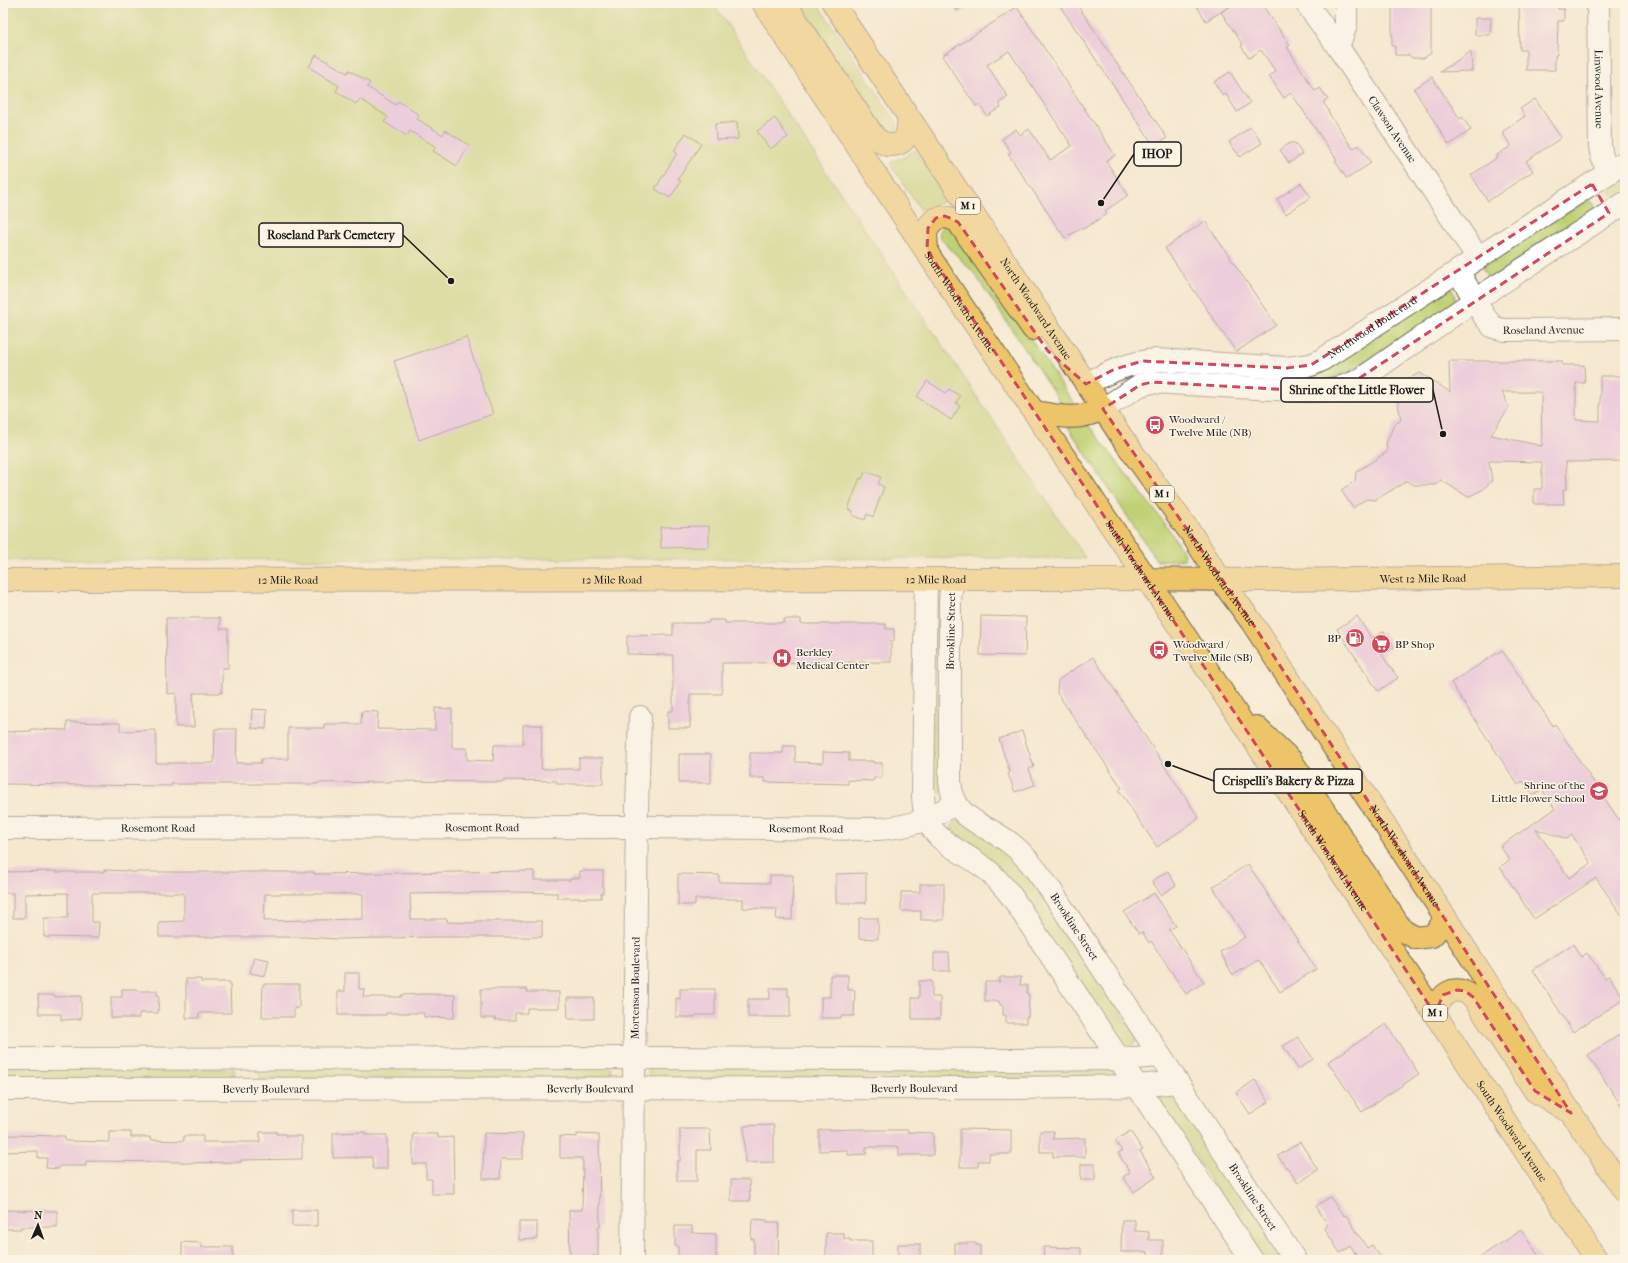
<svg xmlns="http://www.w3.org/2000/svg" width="1628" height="1263" font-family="'IM FELL French Canon',serif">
<rect width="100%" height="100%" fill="#fcf5e5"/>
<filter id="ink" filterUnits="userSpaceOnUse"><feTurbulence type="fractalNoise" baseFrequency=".025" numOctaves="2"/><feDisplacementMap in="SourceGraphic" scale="8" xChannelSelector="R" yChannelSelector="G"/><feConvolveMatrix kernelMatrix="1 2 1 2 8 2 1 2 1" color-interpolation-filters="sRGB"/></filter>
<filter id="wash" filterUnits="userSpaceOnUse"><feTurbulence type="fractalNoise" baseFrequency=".012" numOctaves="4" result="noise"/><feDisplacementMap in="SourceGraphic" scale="16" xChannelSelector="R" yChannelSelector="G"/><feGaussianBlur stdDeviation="0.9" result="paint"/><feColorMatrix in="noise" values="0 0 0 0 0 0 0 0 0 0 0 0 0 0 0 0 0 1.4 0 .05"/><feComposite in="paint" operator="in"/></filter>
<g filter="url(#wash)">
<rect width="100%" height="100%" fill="#f6e8cf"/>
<path fill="#c0d173" stroke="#6e7648" d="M3,3H713L1085,558L3,560Z
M793,3H817L897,123V130L893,134L886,136Z
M913,151H916L946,196L947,199C940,204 933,206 926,210H921L890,164L892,161L903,158Z
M1625,171V194C1618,197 1613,199 1608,191V186Z
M1587,200C1593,201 1595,205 1595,211L1493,277C1485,277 1483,271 1482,264Z
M943,225L956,227L1077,408L1063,406L1061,403L974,273L940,238L939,231Z
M1450,287L1455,295V302L1352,370C1332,382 1310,380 1287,380Z
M1144,370L1253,376L1137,374L1118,386L1114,380Z
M1086,422L1166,525L1184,554V559L1157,561L1068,427Z
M939,624L941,659L936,658L935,626Z
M939,693L942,791L938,792L934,791L931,786L934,695Z
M961,820L1028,868L1137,1038L1132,1046L1124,1047L950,832C951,825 954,822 961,820Z
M607,1065L612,1069L611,1078L260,1079L259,1072L261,1067Z
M651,1066L1111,1068L1115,1072L1114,1078L650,1079L648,1072Z
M3,1067L234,1069L235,1075L232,1079L3,1082Z
M1174,1092L1286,1260H1262L1159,1101L1164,1093Z"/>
<path fill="#3cadb5" stroke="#2c6468" d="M952,3H973L958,13Z"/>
<g id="blocks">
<path fill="#e1ade8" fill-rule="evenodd" d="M1058,3H1076L1167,138L1154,146Z
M1195,3H1235L1206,21Z
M1236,3H1261L1290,45L1287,47L1315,91L1320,88L1328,99L1323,102L1329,111L1328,112L1353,149L1359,145L1371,163L1347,179L1335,161L1337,160L1291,93L1284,98L1269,76L1276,72L1261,50L1249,58L1241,46L1243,45L1221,12Z
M1392,3H1431V53L1424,58H1412L1409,55H1395V46H1392Z
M1519,3H1558V9H1564V21H1558L1557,55H1555V70H1526V50H1520Z
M1017,7L1115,155L1106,161L1128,195L1105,211L1107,214L1083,229L1081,228L1065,238L1008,154L1011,152L1002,139L1016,129L1020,135L1029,129L1050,160L1072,146L1009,51L987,65L1008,97L999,103L1001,107L987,116L979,104L976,106L942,56Z
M1475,18H1491L1490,35H1475Z
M1471,51L1472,71L1440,72Z
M316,55L347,73L349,70L370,83L367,87L396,105L398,101L419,115L417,119L443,135L445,130L469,145L457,166L433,151L436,147L410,131L407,136L384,122L388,117L360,99L356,104L336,91L339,86L309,67Z
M1230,72L1250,103L1237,112L1226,94L1223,96L1214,82Z
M1432,77L1460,119L1462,117L1471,130L1449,145L1414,89Z
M1535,99L1561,138L1526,161L1533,171L1488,201L1471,175L1498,157L1497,155L1511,146L1502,132L1525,116L1520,109Z
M775,118L788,137L770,149L757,131Z
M737,122L738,139L716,140L715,124Z
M1251,127L1262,143L1240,157L1229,142Z
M686,133L701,144L678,179L681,181L670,198L655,189L677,153L674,151Z
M1290,143H1295L1302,154L1289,163L1280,150Z
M1301,183L1311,197L1286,214L1277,199Z
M1205,221L1276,325L1236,352L1165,248Z
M466,337L493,414L419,440L394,361Z
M1449,361H1562V365H1584L1585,383H1576V420L1600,421V376H1625V461L1566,462L1567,489H1563L1564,504H1534V489H1542V462L1489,461L1492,481L1482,490L1468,497L1441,480L1435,485H1414L1407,481L1375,500L1366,499L1353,508L1341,490L1355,481L1356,472L1387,452L1386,443L1394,425L1401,420L1395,388L1404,381L1420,373L1450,392ZM1502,392H1541L1542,446L1491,435L1509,407Z
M927,381L946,393L949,389L960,396L956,403L960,406L951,420L917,397Z
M865,471L881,477L878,484L884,487L873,517L867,514L865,520L852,515L853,511L848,509L860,478L862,479Z
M709,526V547L661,548L660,527Z
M981,616L1026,617L1025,656L980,655Z
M1357,616L1372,639L1384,631L1394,647L1382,655L1398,678L1378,691L1337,629Z
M166,618H220V629H228V668H222V693H193L194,727H176V693L167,694Z
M784,619H801V624H886V629H894V641H891V662L722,663V694H690V728H668V711H673V655L627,654V636L673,635V623H709V620H725V623H784Z
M1502,650L1553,726L1555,724L1625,829V920L1596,878L1534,919L1500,867L1510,860L1500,846L1555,809L1542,789L1533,795L1523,781L1518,785L1451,683ZM1536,829L1567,839L1572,835L1591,863L1569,878Z
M1093,657L1199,818L1157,847L1119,790L1122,788L1057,693L1058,680Z
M435,708L452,709V748H467V760L493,761L494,745H523V725H542L541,769H579V758H603V784H557V781L504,780V782L390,781V782L317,783V784H171V786L3,784V732L31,731V729L67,730V722L120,723V731L156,730V763H214L215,729H237L236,763H261V759H288V728H324V724H361L362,711L378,712L377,729L435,730Z
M252,709L267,710L266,729L251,728Z
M1022,731L1034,767L1029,769L1035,785L1015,792L1008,774L1010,773L999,739Z
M783,746H795V762L823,763V752L849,753V761H873V763H882V778H874L873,781L848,780V784L765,782V778H750V753H783Z
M679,754H711V783H679Z
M1248,864L1316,969L1280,992L1259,960L1233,975L1220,952L1245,937L1213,887Z
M104,870L129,871V872H314V874L534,871V880H570L571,878H580V871H603V893H601V898H557V893L512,892L410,894L411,919H447V922L476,923V921H542V937H430L338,939L304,937H159V922L184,921V893H92V922H99L98,938L44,937V918H68V893L25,894V918H13V893H3V872L56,871V872H104ZM265,894H363V919L264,921Z
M1168,871L1176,885L1161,895L1152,881Z
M866,873V903H836V874Z
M678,874L719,875V882L770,883V875H793L792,920L776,919L777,909L743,908V899H695V905H678Z
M920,884H944V920H921V911H901V892H920Z
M1154,893L1176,926L1169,930L1204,982L1186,994L1151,941L1149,943L1142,932L1139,934L1124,912Z
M859,918H878V939L859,938Z
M1573,944L1581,957L1587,953L1605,978L1609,976L1624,999L1573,1032L1533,970Z
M934,953H949L950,971H934Z
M254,957L269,960L265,976L250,973Z
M345,973H359V989H364L363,997H401V995L425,994L455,995L454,1018L424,1017V1013H386V1015H338V991H345Z
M830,975H848V990H855L854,1016H841V1018H821V997H830Z
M1000,977H1021L1020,985H1027V994H1029L1028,1017H1026V1023H1006V1015H1003V1005H1000L999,1001H985V982H1000Z
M186,979H201V982H230L231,1013H199V1018H186Z
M919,981H932V997H940V1019H912V998H919Z
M263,984H299V1008H294V1017H262Z
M770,988H788V996H790V1017H748V999H770Z
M122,989H137V991H157V995H159L158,1013H139V1018H111V997H122Z
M481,989H527V992H559V1008H527V1013H515V1020H495V1018H481Z
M680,989H715V1015H696L695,1017H676V998L680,999Z
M38,995H55V997L81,996V1019L61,1020V1014H39Z
M567,998H594V1019H568Z
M1386,1024L1419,1074L1362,1112L1328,1062Z
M1625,1031V1111L1588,1055Z
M1298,1037L1313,1059L1298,1069L1283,1046Z
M1255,1080L1269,1102L1250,1114L1236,1093Z
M774,1125V1162L745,1163L744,1126Z
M680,1129H710L711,1150H697V1181H677V1161H680Z
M865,1129V1130H908V1132L933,1133V1155H899V1147H866V1154L848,1155V1150L819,1151V1130Z
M960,1129L1011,1130V1154H989V1161H978V1167H960Z
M1040,1131H1054L1053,1139L1085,1138V1157H1053V1152H1040Z
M1130,1131L1143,1150L1140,1151L1156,1177L1134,1192L1123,1177L1130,1172L1118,1153L1122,1151L1115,1141Z
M109,1132H131V1137H150V1140L184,1141V1136H203V1142H260V1132H277L276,1134H285L286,1136H302V1159L241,1160V1162L184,1163V1162L86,1161V1166H59V1169L46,1168L47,1158H38V1151L3,1152V1135L65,1136V1141L109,1142Z
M365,1132V1135H387V1169H373L372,1157L333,1158V1133Z
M484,1133L523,1134V1159H501L500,1179H483Z
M413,1134H438V1138L453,1137L454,1194H432V1179H426V1164H413Z
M577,1134L599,1135L600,1227H598V1256H592V1260H570L569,1210H582L583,1161H582V1158H560V1136L577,1137Z
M1300,1142L1318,1170L1298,1183L1287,1167L1286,1168L1278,1156Z
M1081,1164H1095V1180H1081Z
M731,1180H749L750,1201H731Z
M1330,1197L1343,1215L1344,1216L1346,1215L1367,1248L1372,1245L1383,1260H1349L1356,1255L1351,1246L1340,1253L1324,1228L1328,1225L1316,1206Z
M3,1210L57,1211V1227H21V1229H3Z
M292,1210H317V1226H292Z
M752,1219L767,1220V1222H779L778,1260H754V1239H751Z
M1122,1220H1135V1231L1149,1232V1240H1163V1260H1148V1252H1121Z
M519,1222H537V1239L519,1240Z
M675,1226H692V1233L716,1234V1260H678V1246H675Z
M1522,1230L1541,1260H1475Z
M826,1233H844V1239H850V1241H872V1260H826Z
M182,1242L201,1243V1247H233V1260H182Z
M955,1243H976V1245H980V1260H955Z
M898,1244H920V1260H898Z
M1043,1247L1081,1248V1260H1044Z"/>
</g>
</g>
<g filter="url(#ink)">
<use href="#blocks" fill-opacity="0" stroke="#68635b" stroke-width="1"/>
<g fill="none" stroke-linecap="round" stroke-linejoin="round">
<defs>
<g id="minor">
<path id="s1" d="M1306,3L1338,47L1478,258"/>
<path id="s2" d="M1598,3L1600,146L1602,157L1609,173"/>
<path d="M1338,47L1346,25V3"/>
<path id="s3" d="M1458,271L1484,316L1493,327L1504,330L1625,329"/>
<path id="s4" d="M1086,384C1109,372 1130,362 1157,360L1287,368L1311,365L1320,361L1625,162"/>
<path d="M1103,409L1140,385L1152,382L1308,391C1329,390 1342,389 1361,379L1475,300L1625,203"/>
<path d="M926,579L923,793C923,841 953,844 986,869C996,877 1004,887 1012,897L1252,1260"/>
<path id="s5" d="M952,579L950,603V782C954,821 983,822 1010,843C1026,855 1038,873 1050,889L1295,1260"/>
<path id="s6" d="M3,828L637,827L878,829C912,827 926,820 955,804"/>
<path d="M3,1059L654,1058L1015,1060L1121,1059L1160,1056"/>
<path id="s7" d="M3,1089L1015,1088L1138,1086L1177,1082"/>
<path id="s8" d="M632,1260L637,808L640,717"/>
</g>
<g id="major">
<path id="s9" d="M763,3L955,295L1176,622L1597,1260"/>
<path d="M785,3L871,132C873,135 876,139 880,141C889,148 903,146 907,134C908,129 908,123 909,118"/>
<path id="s10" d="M833,3L1123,439L1192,535L1220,579L1251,621L1445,917L1571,1113L1625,1192"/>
<path d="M927,250C927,244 925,233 928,228C934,215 948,215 958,222L1033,329"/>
<path d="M1035,412C1063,417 1077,421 1103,409"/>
<path id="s11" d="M3,580L1098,579L1270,580L1625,576"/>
<path d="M1256,727L1291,760L1402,930L1416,938L1432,936L1440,927L1445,917"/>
<path d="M1435,1014C1440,993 1454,983 1473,997L1535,1091L1566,1110"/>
</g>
</defs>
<use href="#minor" stroke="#68635b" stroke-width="24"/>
<use href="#major" stroke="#68635b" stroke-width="24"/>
<use href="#minor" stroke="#fff" stroke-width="22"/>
<use href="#major" stroke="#eec469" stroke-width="22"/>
</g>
</g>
<path d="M0 0H1628V1263H0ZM1592,184L1609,213L1349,385L1330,390L1308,391L1152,382L1140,385L1103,409L1251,621L1571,1113L1535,1091L1473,997L1465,991L1457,990L1443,995L1435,1014L927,250L928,228L936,218L945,216L958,222L1048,351L1086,384L1115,369L1143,361L1287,368L1311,365Z" fill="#f6e8cf" fill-opacity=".55" fill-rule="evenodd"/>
<path fill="none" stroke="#d1495b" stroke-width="3" stroke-dasharray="8 5" stroke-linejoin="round" d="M1592,184L1609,213L1349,385L1330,390L1308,391L1152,382L1140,385L1103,409L1251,621L1571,1113L1535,1091L1473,997L1465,991L1457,990L1443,995L1435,1014L927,250L928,228L936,218L945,216L958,222L1048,351L1086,384L1115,369L1143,361L1287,368L1311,365Z"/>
<defs>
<symbol id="bus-disc" viewBox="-11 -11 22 22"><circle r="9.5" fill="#d1495b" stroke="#fcf5e5"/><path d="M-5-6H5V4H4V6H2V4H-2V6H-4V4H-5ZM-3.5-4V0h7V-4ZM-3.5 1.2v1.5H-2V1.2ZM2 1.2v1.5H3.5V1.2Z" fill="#fff"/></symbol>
<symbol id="fuel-disc" viewBox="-11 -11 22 22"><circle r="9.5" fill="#d1495b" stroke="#fcf5e5"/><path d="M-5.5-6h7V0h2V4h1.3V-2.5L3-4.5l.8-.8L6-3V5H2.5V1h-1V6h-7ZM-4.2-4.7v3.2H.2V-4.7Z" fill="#fff"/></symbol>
<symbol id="supermarket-disc" viewBox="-11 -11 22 22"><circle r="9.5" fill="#d1495b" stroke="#fcf5e5"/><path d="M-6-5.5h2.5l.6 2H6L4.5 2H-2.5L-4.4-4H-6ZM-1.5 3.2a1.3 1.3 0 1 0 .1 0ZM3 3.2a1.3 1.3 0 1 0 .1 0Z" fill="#fff"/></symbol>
<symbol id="hospital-disc" viewBox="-11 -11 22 22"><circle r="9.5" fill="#d1495b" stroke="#fcf5e5"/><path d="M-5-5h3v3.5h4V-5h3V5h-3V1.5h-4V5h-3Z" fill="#fff"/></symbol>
<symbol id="school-disc" viewBox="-11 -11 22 22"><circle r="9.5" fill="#d1495b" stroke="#fcf5e5"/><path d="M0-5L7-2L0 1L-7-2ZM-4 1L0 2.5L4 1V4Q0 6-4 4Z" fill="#fff"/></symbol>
</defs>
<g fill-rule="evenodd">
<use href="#bus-disc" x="1144" y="414" width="22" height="22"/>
<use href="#fuel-disc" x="1344" y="627" width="22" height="22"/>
<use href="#supermarket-disc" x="1370" y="633" width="22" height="22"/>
<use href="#bus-disc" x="1148" y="639" width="22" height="22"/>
<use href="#hospital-disc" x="771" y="647" width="22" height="22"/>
<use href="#school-disc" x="1588" y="780" width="22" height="22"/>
</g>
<g text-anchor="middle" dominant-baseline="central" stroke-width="3" stroke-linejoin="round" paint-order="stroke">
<g fill="#fcf5e5" stroke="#5f5d58" stroke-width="1">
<rect x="956" y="198" width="24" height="16" rx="3"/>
<rect x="1150" y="486" width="24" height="16" rx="3"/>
<rect x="1423" y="1005" width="24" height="16" rx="3"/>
</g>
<g font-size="10" font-weight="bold" fill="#1c1c1c">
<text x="968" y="206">M 1</text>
<text x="1162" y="494">M 1</text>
<text x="1435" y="1013">M 1</text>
</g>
<g font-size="11" fill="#1c1c1c" stroke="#fcf5e5">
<text stroke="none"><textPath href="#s2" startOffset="86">Linwood Avenue</textPath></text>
<text stroke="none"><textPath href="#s1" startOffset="153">Clawson Avenue</textPath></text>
<text stroke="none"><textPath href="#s9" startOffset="358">South Woodward Avenue</textPath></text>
<text stroke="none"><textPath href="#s10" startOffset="367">North Woodward Avenue</textPath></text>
<text stroke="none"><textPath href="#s4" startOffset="302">Northwood Boulevard</textPath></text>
<text stroke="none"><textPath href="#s3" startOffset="117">Roseland Avenue</textPath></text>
<text stroke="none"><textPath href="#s9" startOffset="682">South Woodward Avenue</textPath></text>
<text stroke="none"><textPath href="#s10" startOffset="691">North Woodward Avenue</textPath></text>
<text stroke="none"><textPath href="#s11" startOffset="1420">West 12 Mile Road</textPath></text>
<text stroke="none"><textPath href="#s11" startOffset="933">12 Mile Road</textPath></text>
<text stroke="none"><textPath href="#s11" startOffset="285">12 Mile Road</textPath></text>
<text stroke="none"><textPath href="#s11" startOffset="609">12 Mile Road</textPath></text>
<text transform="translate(951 631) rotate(-89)">Brookline Street</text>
<text stroke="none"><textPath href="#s6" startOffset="155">Rosemont Road</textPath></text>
<text stroke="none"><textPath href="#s6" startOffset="479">Rosemont Road</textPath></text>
<text stroke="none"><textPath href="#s6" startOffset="803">Rosemont Road</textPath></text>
<text stroke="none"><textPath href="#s10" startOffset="1027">North Woodward Avenue</textPath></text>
<text stroke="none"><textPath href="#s9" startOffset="1030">South Woodward Avenue</textPath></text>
<text stroke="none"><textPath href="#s5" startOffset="399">Brookline Street</textPath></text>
<text stroke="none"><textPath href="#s8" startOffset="272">Mortenson Boulevard</textPath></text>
<text stroke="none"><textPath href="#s7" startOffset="587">Beverly Boulevard</textPath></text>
<text stroke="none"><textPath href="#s7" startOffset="911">Beverly Boulevard</textPath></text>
<text stroke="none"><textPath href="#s7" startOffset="263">Beverly Boulevard</textPath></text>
<text stroke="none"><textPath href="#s9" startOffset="1354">South Woodward Avenue</textPath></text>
<text stroke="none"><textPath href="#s5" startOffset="723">Brookline Street</textPath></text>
</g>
<g font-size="11" fill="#1c1c1c" stroke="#fcf5e5" text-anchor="start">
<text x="1169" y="419">Woodward /<tspan x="1169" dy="13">Twelve Mile (NB)</tspan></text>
<text x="1341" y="638" text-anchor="end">BP</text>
<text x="1173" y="644">Woodward /<tspan x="1173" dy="13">Twelve Mile (SB)</tspan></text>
<text x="1395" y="644">BP Shop</text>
<text x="796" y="652">Berkley<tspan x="796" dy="13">Medical Center</tspan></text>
<text x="1585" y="785" text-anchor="end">Shrine of the<tspan x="1585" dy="13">Little Flower School</tspan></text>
</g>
</g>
<path fill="none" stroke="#1c1c1c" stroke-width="1.5" d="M1101 203L1134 154M451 281L403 235M1443 434L1433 390M1168 764L1214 781"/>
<g fill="#1c1c1c" stroke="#fcf5e5" stroke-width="1.5">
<circle cx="1101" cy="203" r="4"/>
<circle cx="451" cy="281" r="4"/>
<circle cx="1443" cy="434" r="4"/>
<circle cx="1168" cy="764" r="4"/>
</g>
<g fill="#fcf5e5" stroke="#1c1c1c" stroke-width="1.5">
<rect x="1134" y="142" width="47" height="24" rx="4"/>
<rect x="259" y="223" width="144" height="24" rx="4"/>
<rect x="1281" y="378" width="152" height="24" rx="4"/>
<rect x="1214" y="769" width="148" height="24" rx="4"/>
</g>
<g font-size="12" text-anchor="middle" font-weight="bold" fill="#1c1c1c">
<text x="1157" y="158">IHOP</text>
<text x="331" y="239">Roseland Park Cemetery</text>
<text x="1357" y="394">Shrine of the Little Flower</text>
<text x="1288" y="785">Crispelli’s Bakery &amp; Pizza</text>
</g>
<rect width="1628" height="1263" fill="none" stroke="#fcf5e5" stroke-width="16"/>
<g transform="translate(38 1225) rotate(2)" stroke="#fcf5e5" stroke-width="3" paint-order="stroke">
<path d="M0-3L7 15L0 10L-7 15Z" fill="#1c1c1c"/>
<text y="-6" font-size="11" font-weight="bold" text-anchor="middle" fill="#1c1c1c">N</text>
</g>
</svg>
